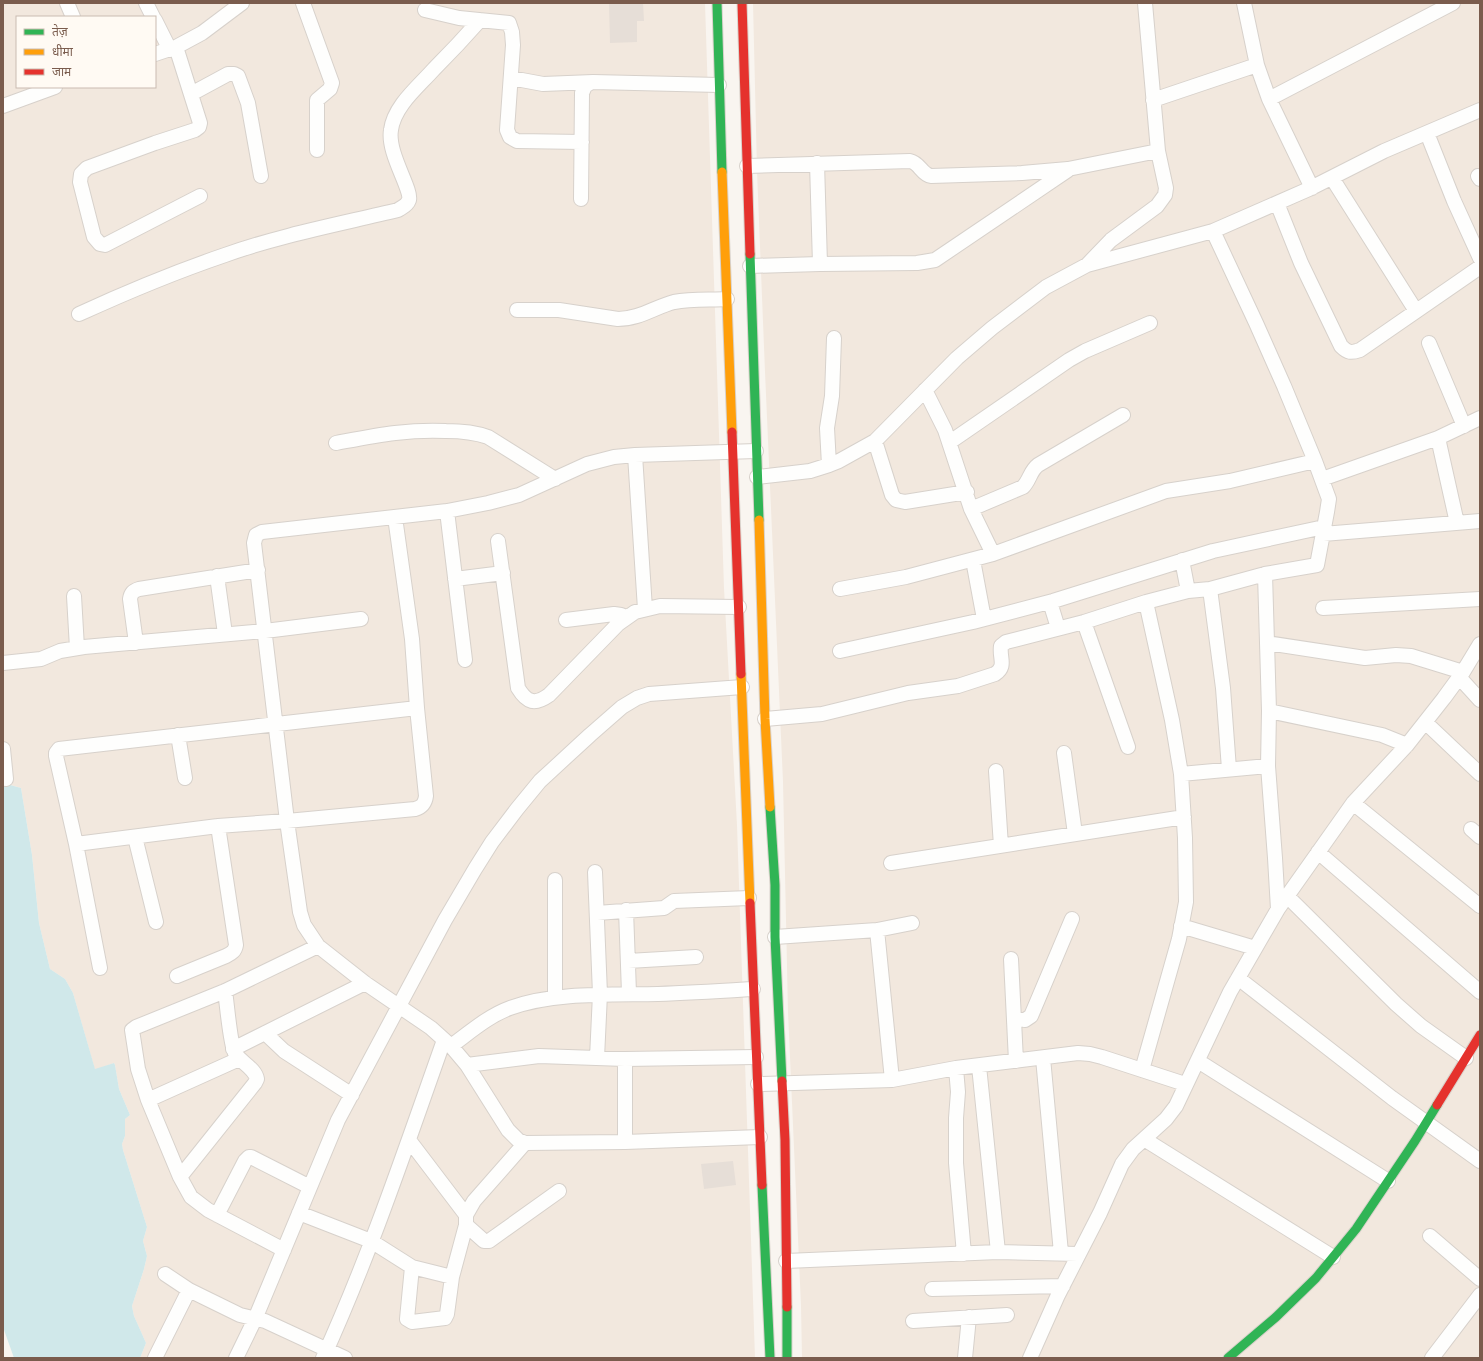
<svg xmlns="http://www.w3.org/2000/svg" width="1483" height="1361" font-family="Karla,'Noto Sans Devanagari',sans-serif">
<rect width="100%" height="100%" fill="#f9f5f0"/>
<path fill="#f2e8de" fill-rule="evenodd" d="M3,3H705L724,588L737,825L755,1358H140L146,1343L134,1316L132,1306L144,1269L147,1256L143,1241L147,1227L123,1150L122,1144L125,1136V1119L130,1115L119,1089L115,1065L114,1063L95,1070L73,993L65,979L50,969L39,923L32,855L21,788L3,783ZM17,17H155V87H17Z
M753,3H1480V1358H802L801,1306L788,1012L783,782L765,372L757,171Z"/>
<path fill="#d0e8ea" d="M3,783L21,788L32,855L39,923L50,969L65,979L73,993L95,1069L114,1063L115,1065L119,1089L130,1115L125,1119V1136L122,1144L123,1150L147,1227L143,1241L147,1256L144,1269L132,1306L134,1316L146,1343L140,1358H14L3,1327Z"/>
<path fill="#e6ded7" d="M609,3H643L644,21H637V42L610,43Z
M733,1161L736,1185L704,1189L701,1164Z"/>
<g fill="none" stroke-linecap="round" stroke-linejoin="round">
<defs>
<path id="street" d="M67,3L73,17
M146,3L153,17
M303,3L332,83L330,89L317,100V150
M1244,3L1257,65L1269,99
M425,10L459,18L509,23L512,32L513,45L507,130L510,137L517,141L582,142
M155,20L170,50
M176,47L200,123L199,127L195,130L155,143L87,168L81,174L80,182L94,237L100,244L105,245L200,196
M155,54L176,47L202,33L242,3
M511,78L543,84L593,82L719,85
M191,94L228,74H234L238,76L248,103L261,176
M1153,100L1257,65
M3,106L55,87
M1427,133L1454,201L1480,258
M817,163L820,264
M747,166L910,161C920,163 921,174 931,176L1022,173L1068,169L1158,151
M1478,176L1480,179
M1332,178L1416,311
M1312,188L1269,99L1453,3
M581,199L582,93L585,86L590,83
M1277,203L1301,263L1341,346C1348,353 1351,353 1360,350L1480,267
M1087,265L1111,240L1157,206L1165,195L1166,188L1158,151L1145,3
M750,266L820,264L917,263L935,260L1068,170
M517,310H559L618,319C639,319 655,307 674,302C691,299 710,300 727,299
M79,314C127,292 175,272 225,255C281,235 340,224 398,210C402,207 407,206 409,200C412,189 387,153 391,130C394,106 418,87 434,69C450,53 465,37 480,20
M1429,343L1464,426
M925,390L945,430L971,509L993,554
M1438,438L1457,523
M875,441L892,495L896,500L905,502L967,492
M950,442L1069,360L1085,351L1150,323
M336,443C374,436 407,429 446,431C460,431 474,432 488,437L555,479
M756,451L635,455L614,457L587,464L519,495L488,503L447,511L262,532L256,535L254,543L287,821L300,912L304,925L318,946L365,983L431,1028L451,1046L467,1065L508,1130L518,1140L525,1143L625,1142L760,1137
M635,455L645,609
M829,465L827,428L832,396L834,338
M757,477L810,471L829,465L839,461L875,441L957,358L992,328L1046,287L1087,265L1213,231
M1322,479L1438,438L1480,418
M971,509L1023,487C1030,480 1030,471 1038,465L1123,415
M447,511L465,660
M1323,534L1480,521
M498,541L518,688C527,703 535,705 549,695L618,624L635,612L660,606L739,607
M973,560L984,619
M1182,560L1188,591
M1265,574L1269,711L1268,766L1275,858L1278,909
M217,576L225,634
M455,579L503,573
M840,589L906,577L993,554L1166,491L1230,481L1315,461
M1210,589L1223,688L1229,769
M74,596L77,648
M1050,602L1058,628
M1323,608L1480,599
M566,620L614,614L621,615L626,617
M1084,622L1128,747
M136,643L130,599C131,593 133,591 139,589L258,570
M1267,643L1365,658L1396,655L1411,656L1463,672
M840,651L973,622L1053,601L1213,551L1324,527
M3,663L41,659L60,651L84,647L265,631L361,619
M1459,677L1480,700
M1269,711L1382,735L1407,745
M765,719L822,714L908,693L958,686L995,674C1007,666 999,658 1001,646L1006,642L1084,622L1146,602L1188,591L1210,589L1265,574L1317,565L1327,512L1329,499L1315,461L1284,386L1256,323L1213,231L1309,189L1384,151L1480,110
M1425,722L1480,774
M178,735L185,778
M3,749L6,779
M1064,753L1075,834
M996,771L1001,846
M1181,774L1268,766
M1353,803L1480,906
M1471,829L1480,837
M135,837L156,922
M76,844L218,826L287,821L415,809C422,807 425,804 426,796L417,708L412,639L395,517
M1318,852L1480,992
M891,863L1184,817
M595,872L600,994L597,1058
M555,880V998
M1287,896L1396,1004L1421,1026L1466,1058
M626,910L629,993
M597,913L664,908L674,901L749,898
M1181,926L1255,948
M877,930L892,1080
M775,937L877,930L912,923
M1011,959L1016,1061
M628,961L696,957
M100,968L76,844L56,756V753L59,749L417,708
M177,976L226,956C232,953 235,951 236,945L218,826
M1238,978L1392,1098L1480,1161
M1014,1018L1025,1020L1031,1016L1072,919
M265,1033L284,1051L352,1095
M451,1046C469,1033 488,1016 510,1008C554,992 611,995 658,994C690,993 721,991 753,989
M233,1049L365,983
M1043,1058L1061,1253
M625,1059V1142
M1198,1061L1388,1181
M467,1065L539,1056L625,1059L756,1057
M979,1066L998,1252
M956,1068L958,1092L956,1118V1163L964,1254
M1142,1070L1179,939L1186,902L1185,838L1181,774L1172,720L1146,602
M758,1084L892,1080L956,1068L1078,1053L1090,1054L1102,1057L1185,1084
M148,1100L239,1059
M1144,1139L1333,1257
M409,1140L466,1215
M180,1177L255,1083L257,1079C255,1068 240,1062 235,1053C230,1044 227,1003 225,991
M299,1213L371,1241L412,1267L452,1277
M217,1215L245,1161L249,1157H251L310,1187
M466,1225L484,1241H489L559,1191
M1430,1236L1480,1279
M284,1250L208,1210L191,1197L180,1177L148,1100L138,1069L132,1030L136,1027L225,991L318,946
M786,1261L998,1252L1078,1254
M412,1267L407,1319L412,1322L445,1318L447,1314L452,1277L466,1225V1215L474,1201L525,1143
M165,1274L189,1290L240,1315L265,1321L345,1358
M932,1289L1063,1286
M913,1321L1007,1315
M155,1358L189,1290
M236,1358L255,1319L338,1120L445,920L475,869L492,842L517,809L540,781L590,735L622,707L637,698L649,694L742,687
M323,1358C370,1255 406,1147 444,1040
M965,1358L969,1317
M1030,1358L1058,1295L1100,1213L1122,1164L1133,1149L1166,1119L1176,1106L1230,992L1278,909L1353,803L1407,745L1444,698L1463,672L1480,644
M1432,1358L1480,1295"/>
<path id="fast" d="M717,3L722,172
M750,254L759,520
M770,807L775,885V937L782,1081
M762,1185L770,1358
M787,1307V1358
M1228,1358L1276,1317L1316,1278L1356,1229L1415,1141L1437,1105"/>
<path id="slow" d="M722,172L732,432
M759,520L765,719L770,807
M741,674L750,903"/>
<path id="jam" d="M742,3L750,254
M732,432L741,674
M750,903L762,1185
M782,1081L785,1140L787,1307
M1437,1105L1480,1035"/>
</defs>
<use href="#street" stroke="#d7d1cb" stroke-width="16"/>
<use href="#fast" stroke="#d9d2cb" stroke-width="11"/>
<use href="#slow" stroke="#d9d2cb" stroke-width="11"/>
<use href="#jam" stroke="#d9d2cb" stroke-width="11"/>
<use href="#street" stroke="#fefefd" stroke-width="14"/>
<use href="#fast" stroke="#30b455" stroke-width="9"/>
<use href="#slow" stroke="#ff9f0a" stroke-width="9"/>
<use href="#jam" stroke="#e5322d" stroke-width="9"/>
</g>
<rect width="1483" height="1361" fill="none" stroke="#7a5c4d" stroke-width="8"/>
<rect x="16" y="16" width="140" height="72" fill="#fffaf3" stroke="#cabbb1"/>
<rect x="24" y="29" width="20" height="6" fill="#30b455" stroke="#cabbb1"/>
<text x="52" y="36" font-size="12" fill="#7a5c4d">तेज़</text>
<rect x="24" y="49" width="20" height="6" fill="#ff9f0a" stroke="#cabbb1"/>
<text x="52" y="56" font-size="12" fill="#7a5c4d">धीमा</text>
<rect x="24" y="69" width="20" height="6" fill="#e5322d" stroke="#cabbb1"/>
<text x="52" y="76" font-size="12" fill="#7a5c4d">जाम</text>
</svg>
